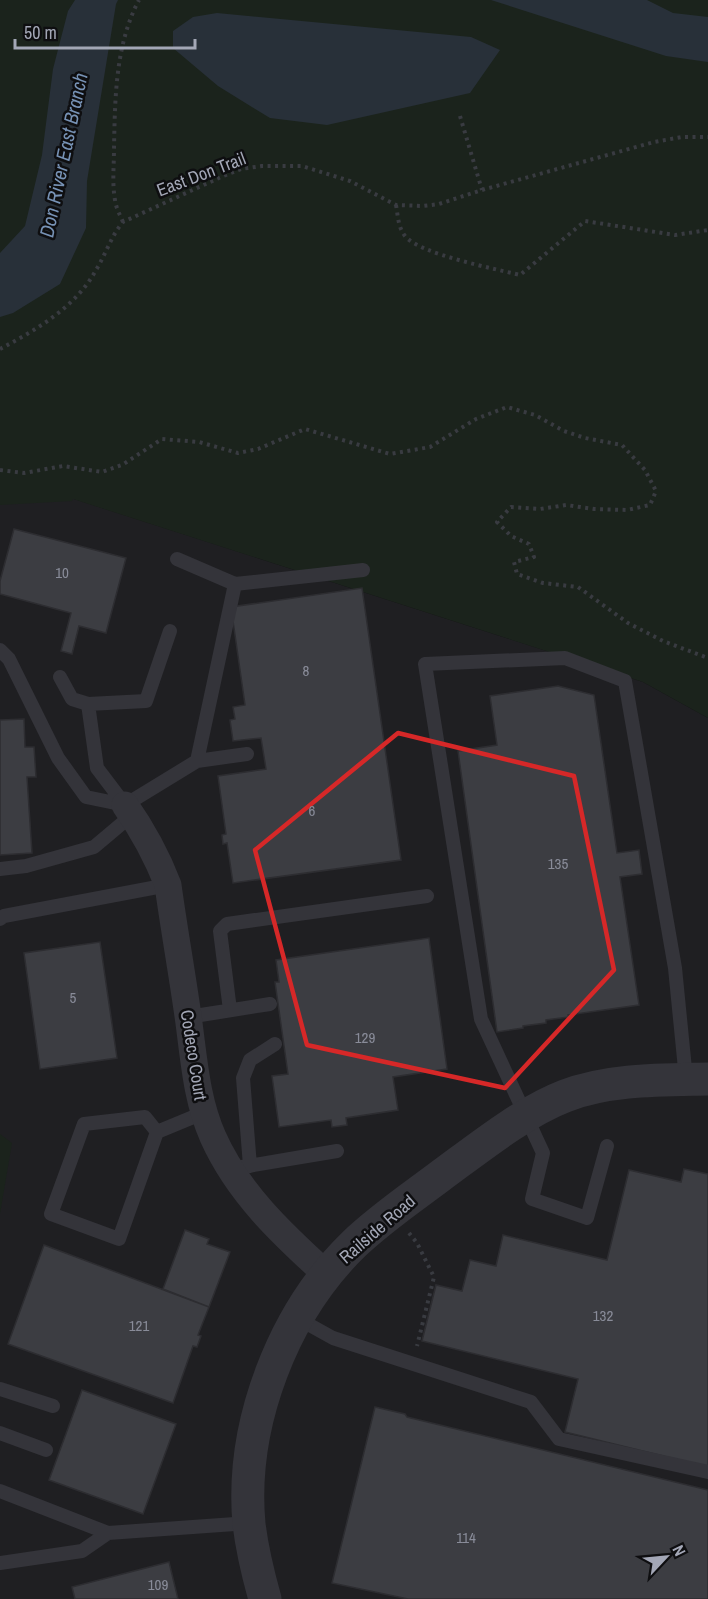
<svg xmlns="http://www.w3.org/2000/svg" width="708" height="1599" font-family="'Archivo Narrow',sans-serif">
<rect width="100%" height="100%" fill="#131315"/>
<path fill="#1f1f22" d="M15,480L643,682L708,718V1599H0V491Z"/>
<path fill="#1b231c" d="M0,0H708V718L643,682L73,499L72,501L0,505Z
M0,1134L12,1143L0,1214Z"/>
<path fill="#283039" d="M75,0H118L116,4L87,181L86,228L60,284L13,313L0,317V253L25,226L42,155L53,69L68,11Z
M491,0H647L673,13L708,17V62L666,56Z
M217,13L471,37L500,50L470,93L327,125L270,118L218,86L173,48V31L193,17Z"/>
<path fill="#3c3d42" stroke="#2d2d31" stroke-width="1.5" d="M14,529L126,558L106,633L79,626L72,654L61,651L71,613L0,594V581Z
M362,588L401,860L233,883L227,843L223,844L222,835L226,834L218,776L266,769L261,738L233,741L230,720L235,719L233,707L245,705L231,607Z
M558,686L594,695L617,853L639,850L642,874L620,877L639,1005L568,1015L569,1017L546,1020V1023L523,1026V1028L497,1032L458,751L497,745L490,696Z
M24,719L25,747H34L36,777H27L32,853L0,855V720Z
M429,938L447,1069L393,1077L398,1110L346,1118L347,1125L332,1127L331,1120L279,1127L272,1076L288,1074L275,982H279L276,960Z
M100,942L117,1058L40,1069L24,953Z
M684,1169L708,1174V1467L565,1432L578,1379L422,1341L436,1285L462,1291L470,1260L496,1266L503,1235L607,1260L629,1170L681,1182Z
M185,1230L209,1239L207,1244L230,1252L209,1307L163,1289Z
M44,1245L209,1307L198,1335L201,1336L197,1347L193,1346L173,1403L8,1344Z
M82,1390L176,1424L143,1514L49,1480Z
M375,1407L405,1414L407,1417L708,1490V1599H408L332,1583Z
M169,1562L178,1599H75L72,1587Z"/>
<g fill="none" stroke-linecap="round" stroke-linejoin="round">
<path stroke="#393b41" stroke-width="4" stroke-dasharray="3 4.5" stroke-linecap="butt" d="M460,116L482,190
M396,205C398,216 398,227 405,236C419,254 496,269 520,275L585,221L675,235L708,230
M123,222C120,215 116,208 115,200C112,183 114,166 114,149C115,100 115,45 139,0
M0,349C36,330 76,307 96,270C106,254 111,236 123,222L221,177L241,169L262,166H302L350,181L396,205L423,206L439,204L482,190L654,142L682,137H708
M0,470L24,473L63,466L102,472L122,465L162,439L199,442L238,453L258,449L305,429L390,454L430,447L476,419L507,407L535,415L564,431L585,438L622,445L645,470L656,491L650,505L627,510L594,509L566,505L540,509L511,507L497,522L511,536L529,544L534,557L514,562L517,574L543,583L578,587L628,623L663,641L708,658
M409,1233L417,1243L434,1277L417,1346"/>
<path stroke="#34343a" stroke-width="14" d="M177,559L235,584L197,761
M235,584L363,570
M0,650L9,659L58,758L86,797L125,805L197,761L247,754
M60,677L72,699L88,704
M125,805L97,768L88,704L146,701L170,631
M0,869L26,866L94,847L132,815
M0,919L4,916L168,885
M230,1010L220,931L227,924L427,896
M188,1017L270,1004
M157,1132L145,1117L84,1124L51,1214L119,1239L157,1132L203,1113
M607,1146L587,1218L532,1199L543,1153L481,1019L425,664L565,658L625,681L675,968L686,1079
M250,1166L243,1078L250,1060L275,1044
M242,1167L337,1151
M297,1318L333,1338L531,1402L559,1439L708,1472
M0,1389L53,1406
M0,1433L46,1450
M0,1491L108,1533L249,1523
M0,1563L82,1551L108,1533"/>
<path stroke="#34343a" stroke-width="27" d="M125,805C144,832 156,854 168,885C174,929 182,973 188,1016C194,1058 196,1099 213,1137C238,1193 282,1234 326,1274"/>
<path stroke="#34343a" stroke-width="33" d="M265,1599C258,1574 252,1549 249,1524C240,1424 283,1313 354,1244C380,1219 411,1198 439,1177C476,1150 523,1112 565,1096C609,1079 661,1080 708,1079"/>
</g>
<path fill="none" stroke="#d62828" stroke-width="4.5" stroke-linejoin="round" d="M398,733L574,776L614,970L505,1088L307,1045L255,850Z"/>
<g text-anchor="middle" dominant-baseline="central" stroke-width="5" stroke-linejoin="round" paint-order="stroke">
<g font-size="15" fill="#898c99">
<text x="62" y="572">10</text>
<text x="306" y="670">8</text>
<text x="312" y="810">6</text>
<text x="558" y="863">135</text>
<text x="73" y="997">5</text>
<text x="365" y="1037">129</text>
<text x="603" y="1315">132</text>
<text x="139" y="1325">121</text>
<text x="466" y="1537">114</text>
<text x="158" y="1584">109</text>
</g>
<g font-size="18" fill="#a3a7b6" stroke="#0e0e10">
<text transform="translate(201 174) rotate(-21)">East Don Trail</text>
<text transform="translate(194 1055) rotate(81)">Codeco Court</text>
<text transform="translate(377 1229) rotate(-41)">Railside Road</text>
</g>
<g font-size="20" font-style="italic" fill="#7792b5" stroke="#0e0e10">
<text transform="translate(63 155) rotate(-78)">Don River East Branch</text>
</g>
</g>
<g transform="translate(666 1557) rotate(64)" stroke="#0e0e10" stroke-width="4.5" paint-order="stroke">
<path d="M0-4.5L10 22L0 15L-10 22Z" fill="#a3a7b6"/>
<text y="-9" font-size="16" font-weight="bold" text-anchor="middle" fill="#a3a7b6">N</text>
</g>
<path d="M15 39v9h180v-9" fill="none" stroke="#a3a7b6" stroke-width="3"/>
<text x="24" y="39" font-size="18" fill="#a3a7b6" stroke="#0e0e10" stroke-width="4.5" paint-order="stroke">50 m</text>
</svg>
